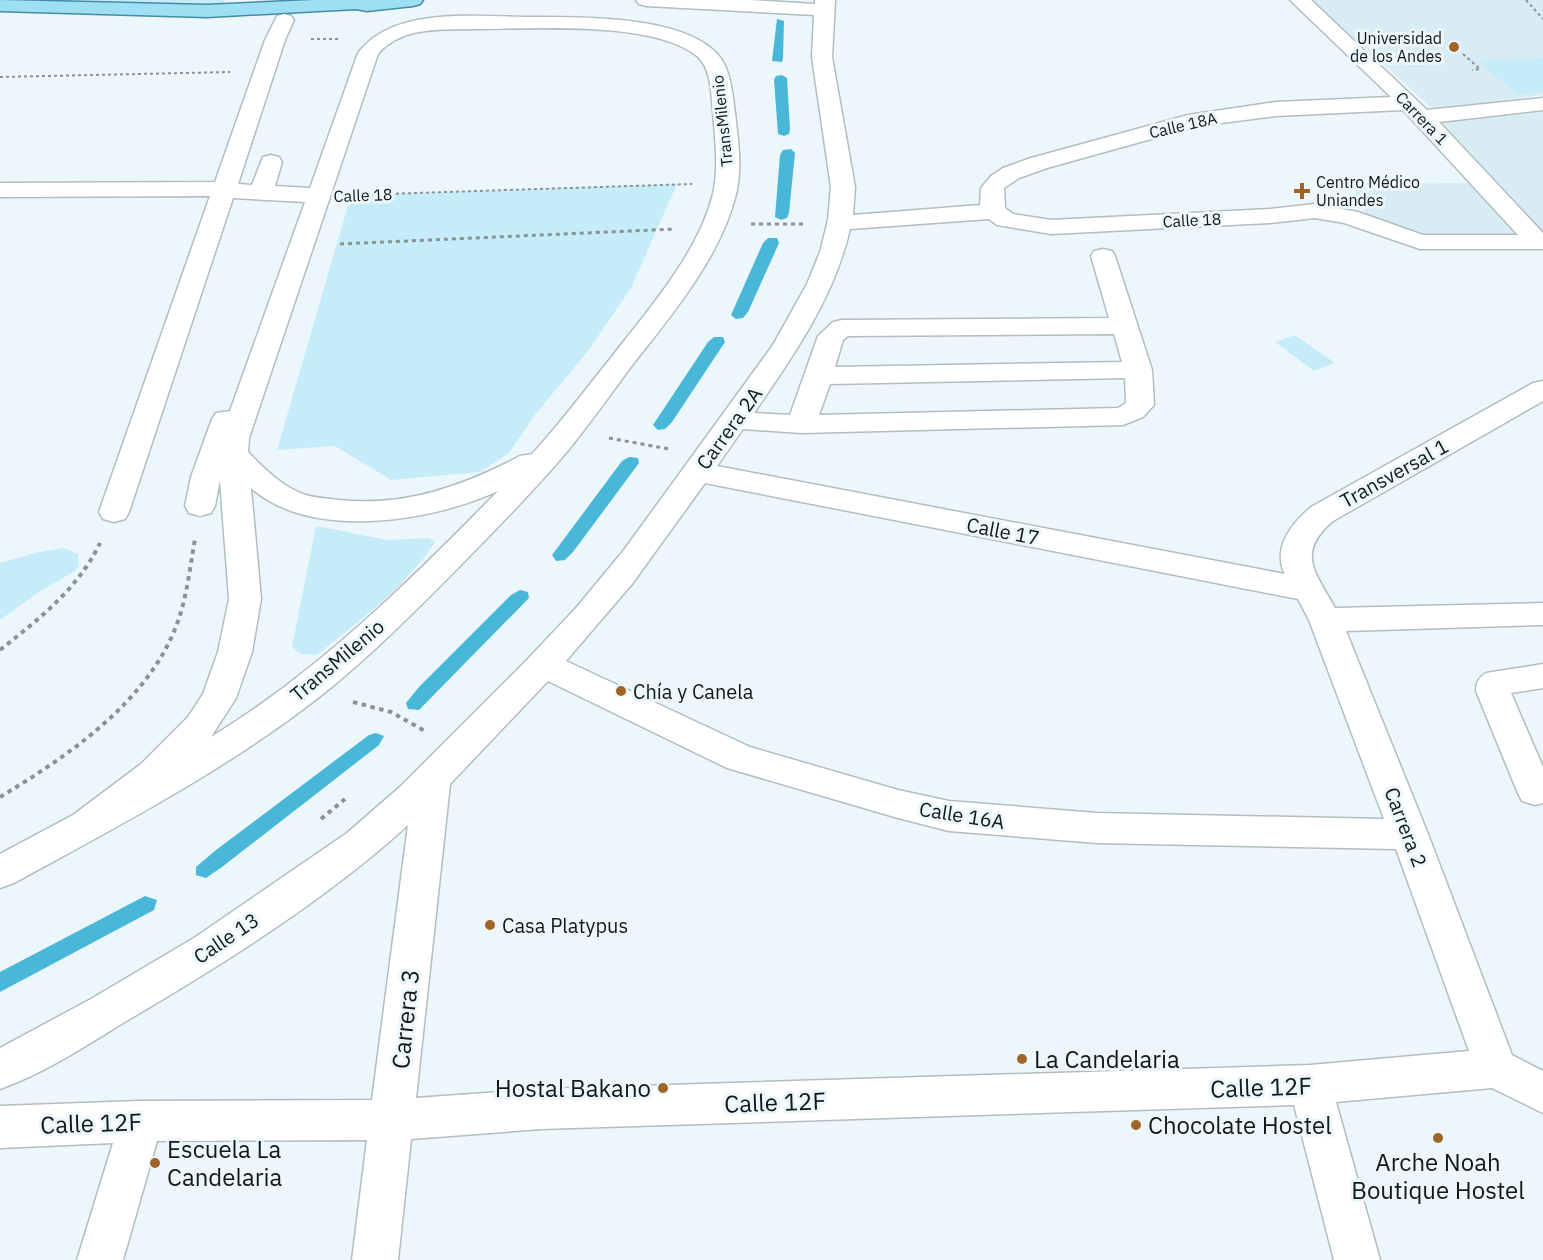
<svg xmlns="http://www.w3.org/2000/svg" width="1543" height="1260" font-family="'IBM Plex Sans',sans-serif">
<rect width="100%" height="100%" fill="#ecf7fc"/>
<path fill="#d8ecf3" d="M1312,0H1543V95L1434,110Z
M1543,112V237L1413,236L1370,223L1352,184L1469,183L1412,121L1504,116Z"/>
<path fill="#c7ecf9" d="M7,0H225L221,5Z
M1543,58V92L1518,95L1478,61Z
M677,184L631,288L588,351L534,416L509,453L480,472L391,480L335,446L277,450L351,195Z
M1295,335L1335,363L1314,371L1275,342Z
M316,526L388,540L429,538L435,542C407,586 358,622 317,655L301,654L292,647Z
M63,548L78,554L79,565L75,571L39,592L0,620V563L39,552Z"/>
<path fill="#49b7d8" d="M777,19L784,21L783,58L782,62L772,61Z
M782,75L787,78L790,129L789,134L784,136L778,134L774,80L776,76Z
M791,149L795,153L789,213L787,218L781,220L775,217L780,155L783,150Z
M768,238H777L779,243L748,312L743,318L736,319L731,315L763,243Z
M714,337H723L725,342L672,422L665,429L658,430L653,425L708,342Z
M629,457L638,458L639,463L573,552L565,560L556,561L552,555L622,461Z
M520,590L528,592L529,598L419,710L408,709L406,703L419,687L511,595Z
M376,733L384,736L379,745L222,867L206,878L196,875V867L216,850L369,735Z
M145,896L157,900L154,910L0,992V972Z"/>
<g fill="none" stroke-linecap="round" stroke-linejoin="round">
<defs>
<path id="minor" d="M636,0H750L815,4V0H835L832,57L855,187L853,215L980,205L981,188L991,176L1003,168L1031,158L1188,115L1276,102L1391,97L1290,0H1311L1427,110L1543,98V110L1439,122L1543,233V249H1420L1344,223L1315,218L1270,223L1051,234L997,225L989,219L850,229C834,298 794,355 754,413L790,415L818,336L833,322L842,320L1109,318L1091,256L1094,251L1103,249L1112,251L1115,256L1152,370L1154,405L1143,417L1123,425L801,433L743,429L717,466L1285,574C1272,549 1291,524 1311,507L1533,383L1543,381V401L1333,521C1295,553 1316,573 1335,608L1543,603V625L1346,631L1428,834L1512,1055L1543,1071V1113L1492,1088L1336,1102L1380,1260H1334L1294,1105L541,1129L411,1139L398,1260H352L367,1140L157,1141L123,1260H77L113,1143L0,1148V1106L139,1101L372,1100L408,825C326,900 223,964 128,1020C87,1045 45,1073 0,1089V1048L91,999L194,938L347,833L401,786L523,664L576,608L624,550L773,345L807,284L820,252L828,220L831,187L812,57L814,15L646,6L639,4ZM1403,110L1518,235H1423L1358,212L1315,204L1270,209L1051,220L1013,214L1005,208L1004,188L1019,178L1047,168L1198,126L1276,116ZM1114,334L1122,362L835,367L843,340L848,336ZM1125,378L1126,403L1118,408L819,415L830,384ZM705,483L1298,599L1309,620L1384,819L1097,813L949,801L898,790L750,747L566,661L632,584ZM548,681L727,768L898,818L949,831L1097,843L1396,849L1469,1051L1310,1065L541,1089L416,1098L450,784Z
M284,14L291,16L294,20L285,40L238,184L252,185L263,157L271,155L279,157L282,162L275,186L310,188L358,53C394,5 478,17 532,17C581,17 674,16 712,49C731,64 732,91 735,113C738,141 743,170 735,198C718,261 670,317 630,368C610,395 591,422 570,448C535,490 497,528 459,567C415,611 372,655 323,694C228,769 120,825 14,883L0,888V854L73,815L141,764L188,717L203,694L218,652L229,599L220,480L215,506L211,513L200,516L189,513L185,506L191,477L212,419L216,413L230,411L305,202L233,198L129,512L125,519L114,522L103,519L99,512L210,196L0,197V183L215,182L265,40L277,16ZM474,29C531,29 652,20 697,56C712,69 711,95 713,112C715,139 719,167 713,194C698,254 647,311 610,359C584,391 560,424 532,454L520,456C463,486 404,507 339,500C325,498 310,498 298,492C278,483 263,467 248,452L249,438L378,54C402,26 440,30 474,29ZM251,488C310,541 431,522 498,491C410,581 319,671 211,737L236,698L252,652L261,599Z
M1543,664V688L1511,693L1543,767V803L1535,805L1522,801L1517,791L1476,691C1476,683 1479,677 1486,673Z"/>
<path id="major" d="M0,0L207,5L314,0H423L420,4L413,6L367,11L356,9L207,17L0,11Z"/>
</defs>
<use href="#minor" stroke="#b2bdc1" stroke-width="3"/>
<use href="#major" stroke="#458ca2" stroke-width="3"/>
<path stroke="#8b9296" stroke-width="2" stroke-dasharray="3 3" stroke-linecap="butt" d="M1526,0L1543,19
M311,39H340
M1463,54L1480,69L1472,70
M0,77L230,72
M354,195L692,184"/>
<path stroke="#8b9296" stroke-width="3" stroke-dasharray="4 4" stroke-linecap="butt" d="M751,224H803
M340,244L675,229
M609,438L669,449"/>
<path stroke="#8b9296" stroke-width="4" stroke-dasharray="4.5 4.5" stroke-linecap="butt" d="M0,650C39,619 78,589 100,543
M353,702L391,712L425,731
M0,797C68,756 148,702 177,624C187,597 190,567 195,539
M321,819L345,799"/>
<use href="#minor" fill="#fff" fill-rule="evenodd"/>
<use href="#major" fill="#9fdff4" fill-rule="evenodd"/>
</g>
<g fill="#a06426" stroke="#ecf7fc" stroke-width="2">
<circle cx="1454" cy="47" r="6"/>
<path d="M1299 182h6v6h6v6h-6v6h-6v-6h-6v-6h6z"/>
<circle cx="621" cy="691" r="6"/>
<circle cx="490" cy="925" r="6"/>
<circle cx="1022" cy="1059" r="6"/>
<circle cx="663" cy="1088" r="6"/>
<circle cx="1136" cy="1125" r="6"/>
<circle cx="1438" cy="1138" r="6"/>
<circle cx="155" cy="1163" r="6"/>
</g>
<g text-anchor="middle" dominant-baseline="central" stroke-width="6" stroke-linejoin="round" paint-order="stroke">
<g font-size="16" fill="#141819" stroke="#ecf7fc" text-anchor="end">
<text x="1442" y="38">Universidad<tspan x="1442" dy="18">de los Andes</tspan></text>
<text x="1316" y="182" text-anchor="start">Centro Médico<tspan x="1316" dy="18">Uniandes</tspan></text>
</g>
<g font-size="16" fill="#141819" stroke="#ecf7fc">
<text transform="translate(1422 118) rotate(46)">Carrera 1</text>
<text transform="translate(722 121) rotate(-96)">TransMilenio</text>
<text transform="translate(1183 125) rotate(-13)">Calle 18A</text>
<text transform="translate(363 195) rotate(-2)">Calle 18</text>
<text transform="translate(1192 220) rotate(-3)">Calle 18</text>
</g>
<g font-size="20" fill="#141819" stroke="#ecf7fc">
<text transform="translate(729 428) rotate(-54)">Carrera 2A</text>
<text transform="translate(1394 473) rotate(-29)">Transversal 1</text>
<text transform="translate(1003 531) rotate(11)">Calle 17</text>
<text transform="translate(337 660) rotate(-40)">TransMilenio</text>
<text transform="translate(962 815) rotate(9)">Calle 16A</text>
<text transform="translate(1406 827) rotate(69)">Carrera 2</text>
<text transform="translate(226 938) rotate(-34)">Calle 13</text>
</g>
<g font-size="20" fill="#141819" stroke="#ecf7fc" text-anchor="start">
<text x="633" y="691">Chía y Canela</text>
<text x="502" y="925">Casa Platypus</text>
</g>
<g font-size="24" fill="#141819" stroke="#ecf7fc">
<text transform="translate(405 1019) rotate(-84)">Carrera 3</text>
<text transform="translate(1261 1087) rotate(-2)">Calle 12F</text>
<text transform="translate(775 1102) rotate(-2)">Calle 12F</text>
<text transform="translate(91 1123) rotate(-2)">Calle 12F</text>
</g>
<g font-size="24" fill="#141819" stroke="#ecf7fc" text-anchor="start">
<text x="1034" y="1059">La Candelaria</text>
<text x="651" y="1088" text-anchor="end">Hostal Bakano</text>
<text x="1148" y="1125">Chocolate Hostel</text>
<text x="167" y="1149">Escuela La<tspan x="167" dy="28">Candelaria</tspan></text>
<text x="1438" y="1162" text-anchor="middle">Arche Noah<tspan x="1438" dy="28">Boutique Hostel</tspan></text>
</g>
</g>
</svg>
